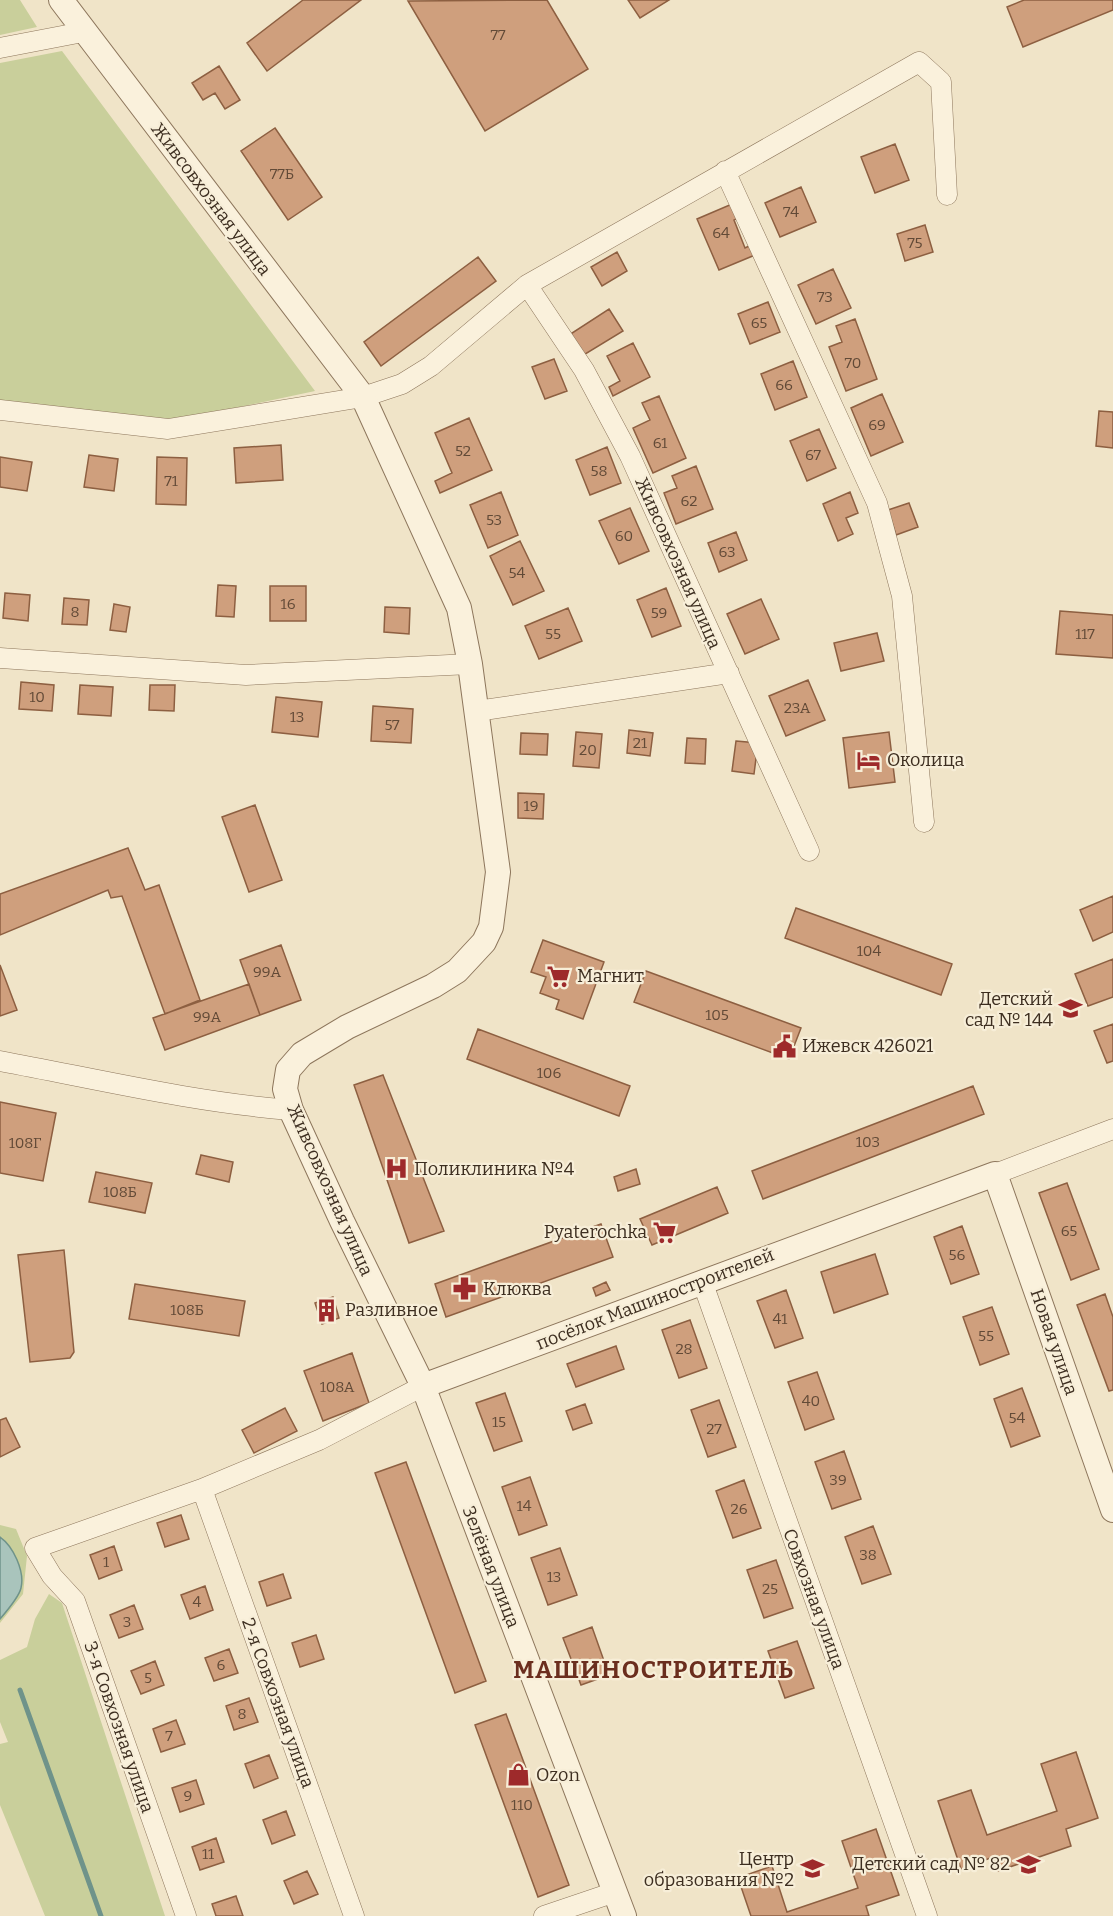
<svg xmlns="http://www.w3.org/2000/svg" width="1113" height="1916" font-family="Bitter,serif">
<rect width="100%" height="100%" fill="#f0e4c8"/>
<path fill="#c9cf9b" d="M0,0H20L37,27L0,35Z
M62,51L315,391L170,422L0,400V63Z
M0,1525L16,1529L27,1556L23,1594L0,1623Z
M49,1594L62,1603L165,1916H45L0,1805V1744L8,1742L0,1722V1660L27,1647L35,1619Z"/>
<path fill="#a9c4bc" stroke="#6f938a" stroke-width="1.5" d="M0,1537C13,1546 25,1571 21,1588C19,1597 6,1612 0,1619Z"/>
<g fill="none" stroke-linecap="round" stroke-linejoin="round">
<path stroke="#6f938a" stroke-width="5" d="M20,1690L101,1916"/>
</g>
<path fill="#cf9f7d" stroke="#8d5f41" stroke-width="1.5" d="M303,0H361L267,71L247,43Z
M547,0L588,69L485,131L408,1Z
M628,0H669L640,18Z
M1024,0H1113V10L1023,47L1007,7Z
M219,66L240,100L225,109L215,93L203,100L192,83Z
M275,128L322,197L288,220L241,151Z
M895,144L909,180L875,193L861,157Z
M801,187L816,222L780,237L765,203Z
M732,204L738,218L734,220L745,248L751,245L755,255L719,270L697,219Z
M925,225L933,252L905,261L897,234Z
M617,252L627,271L602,286L591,267Z
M478,257L496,281L381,366L364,342Z
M833,269L851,308L816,324L798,285Z
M768,302L780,332L750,344L738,314Z
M609,309L623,331L582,356L569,335Z
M855,319L877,379L846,391L829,347L842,342L836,326Z
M633,343L650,377L613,396L609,387L620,381L607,356Z
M554,359L567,391L545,399L532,367Z
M793,361L807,397L775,410L761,374Z
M882,394L903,442L871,456L851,408Z
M659,396L686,458L653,473L633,428L650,420L642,403Z
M1099,411L1113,412V448L1096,446Z
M469,418L492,470L440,493L435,481L452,473L435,433Z
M819,429L836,468L807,481L790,441Z
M281,445L283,480L236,483L234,448Z
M607,447L621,483L590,495L576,460Z
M89,455L118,459L114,491L84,487Z
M0,457L32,462L27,491L0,487Z
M157,457L187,458L186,505L156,504Z
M696,466L713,509L676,524L664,493L677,488L672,476Z
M501,492L518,535L488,548L470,505Z
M850,492L858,513L846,518L853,534L838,541L823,504Z
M909,503L918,527L896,535L888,510Z
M630,508L649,551L619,564L599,521Z
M736,532L747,560L719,572L708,543Z
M520,541L544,591L513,605L490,556Z
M218,585L236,586L234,617L216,616Z
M270,586H306V621H270Z
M666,588L681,626L652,637L637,600Z
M5,593L30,595L28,621L3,618Z
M64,598L89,600L87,625L62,624Z
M761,599L779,639L745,654L727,614Z
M114,604L130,607L126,632L110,630Z
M385,607L410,608L409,634L384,632Z
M568,608L582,641L539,659L525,626Z
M1060,611L1113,615V658L1056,654Z
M877,633L884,661L841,671L834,643Z
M808,680L825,720L786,736L769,696Z
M21,682L54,685L52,711L19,709Z
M80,685L113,687L111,716L78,714Z
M150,685H175L174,711L149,710Z
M276,697L322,702L318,737L272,732Z
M373,706L413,709L411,743L371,741Z
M629,730L653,733L650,756L627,753Z
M576,732L602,734L599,768L573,766Z
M889,732L895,782L849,788L843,738Z
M521,733L548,734L547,755L520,754Z
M687,738L706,739L705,764L685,763Z
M736,741L758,743L754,774L732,771Z
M518,793L544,794L543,819L518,818Z
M255,805L282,880L249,892L222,817Z
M128,848L145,890L159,885L200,1000L165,1014L122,896L111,898L108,890L0,935V894Z
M1113,896V932L1093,941L1080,910Z
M796,908L952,964L941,995L785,938Z
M543,940L604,962L583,1019L556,1009L559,1000L540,993L546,977L531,972Z
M281,945L301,1000L260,1015L240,960Z
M1113,959V997L1088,1006L1075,974Z
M0,965L17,1010L0,1016Z
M646,971L801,1028L789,1059L634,1002Z
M249,984L260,1015L165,1050L153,1018Z
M1113,1024V1061L1107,1063L1094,1031Z
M478,1029L630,1086L619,1116L467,1059Z
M383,1075L444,1231L409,1243L354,1085Z
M973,1086L984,1114L763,1199L752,1171Z
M0,1102L56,1113L43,1181L0,1173Z
M201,1155L233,1162L229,1182L196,1174Z
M636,1169L640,1184L618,1191L614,1177Z
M96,1172L152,1183L145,1213L89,1202Z
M1067,1183L1099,1269L1071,1280L1039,1193Z
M717,1187L728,1213L652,1245L640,1219Z
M601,1224L613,1257L446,1317L435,1284Z
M962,1226L979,1274L951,1284L934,1237Z
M64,1250L74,1352L70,1358L30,1362L18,1255Z
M875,1254L888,1294L834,1313L821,1272Z
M606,1282L610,1290L596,1296L593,1288Z
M135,1284L245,1301L239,1336L129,1319Z
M786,1290L803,1338L775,1348L757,1301Z
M1105,1294L1113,1317V1390L1109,1391L1077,1305Z
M333,1297L339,1318L322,1324L315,1303Z
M992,1307L1009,1354L980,1365L963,1317Z
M690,1320L707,1368L679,1378L662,1330Z
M616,1346L624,1369L576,1387L567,1364Z
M352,1353L369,1403L323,1421L304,1371Z
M817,1372L834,1419L805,1430L788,1382Z
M1022,1388L1040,1436L1011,1447L994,1399Z
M505,1393L522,1441L494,1451L476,1403Z
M719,1400L736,1447L708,1457L691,1410Z
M585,1404L592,1423L573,1430L566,1411Z
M285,1408L297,1431L254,1453L242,1430Z
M6,1418L20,1447L0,1457V1420Z
M844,1451L861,1499L832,1509L815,1462Z
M406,1462L486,1681L455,1693L375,1473Z
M530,1477L547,1525L519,1535L502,1487Z
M744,1480L761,1528L733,1538L716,1491Z
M181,1515L189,1539L165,1547L157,1523Z
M873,1526L891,1574L862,1584L845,1537Z
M114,1546L122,1570L99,1579L90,1555Z
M560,1548L577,1595L548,1605L531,1558Z
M776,1560L793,1608L764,1618L747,1570Z
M283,1574L291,1598L267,1606L259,1582Z
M205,1586L213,1610L190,1619L181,1595Z
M134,1605L143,1629L119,1638L110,1615Z
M592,1627L609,1675L581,1685L563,1638Z
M316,1635L324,1659L300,1667L292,1643Z
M797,1641L814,1688L785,1698L768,1651Z
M229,1649L238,1673L214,1681L205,1658Z
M155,1661L164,1685L141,1694L131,1671Z
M249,1698L258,1722L234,1730L226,1706Z
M506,1714L569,1885L538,1897L475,1725Z
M176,1720L185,1744L161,1752L153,1729Z
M1076,1752L1098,1818L1066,1829L1071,1846L998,1871L993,1857L961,1869L938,1801L971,1790L987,1835L1057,1811L1041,1764Z
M269,1755L278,1778L254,1788L245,1764Z
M196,1780L204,1804L180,1812L172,1788Z
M286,1811L295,1835L272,1844L263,1820Z
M876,1829L899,1895L866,1906L869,1916H751L738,1878L772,1866L787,1912L858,1888L842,1841Z
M216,1838L224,1862L200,1870L192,1847Z
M307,1871L318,1894L294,1904L284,1881Z
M236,1896L243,1916H216L212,1904Z"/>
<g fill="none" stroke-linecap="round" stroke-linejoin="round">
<defs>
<path id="minor" d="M0,48L83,32
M725,171L877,503L902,596L924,822
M527,285L584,370L630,456L809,851
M0,410L168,429L363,397L402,384L431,366L527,285L919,62L941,82L947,195
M0,658L246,675L470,664
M477,711L729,673
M0,1061C97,1079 192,1102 291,1110
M995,1174L1113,1129
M702,1281L927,1916
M202,1489L354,1916
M186,1916L75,1601L52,1576L35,1548L202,1489L319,1440L423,1386
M544,1916L615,1892"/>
<path id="tertiary" d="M61,0L363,397L459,608L470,664L498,872L491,927L484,942L457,971L433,986L347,1027L302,1054L288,1070L285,1089L291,1110L342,1221L423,1386L624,1916
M423,1386L995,1174L1113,1510"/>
</defs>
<use href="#minor" stroke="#8d765c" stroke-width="21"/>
<use href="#tertiary" stroke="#8d765c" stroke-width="26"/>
<use href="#minor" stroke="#faf1dc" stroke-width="20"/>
<use href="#tertiary" stroke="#faf1dc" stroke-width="24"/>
</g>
<defs>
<symbol id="hotel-bare" viewBox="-9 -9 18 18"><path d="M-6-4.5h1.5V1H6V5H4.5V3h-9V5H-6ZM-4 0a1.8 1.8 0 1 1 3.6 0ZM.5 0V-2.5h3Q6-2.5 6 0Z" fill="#9e2a2b" stroke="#f7eed8" stroke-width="2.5" paint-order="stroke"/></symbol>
<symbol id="supermarket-bare" viewBox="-9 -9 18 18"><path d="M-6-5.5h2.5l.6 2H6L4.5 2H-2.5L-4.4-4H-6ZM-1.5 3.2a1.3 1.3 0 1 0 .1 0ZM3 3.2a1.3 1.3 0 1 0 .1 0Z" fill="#9e2a2b" stroke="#f7eed8" stroke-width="2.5" paint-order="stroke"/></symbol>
<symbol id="school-bare" viewBox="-9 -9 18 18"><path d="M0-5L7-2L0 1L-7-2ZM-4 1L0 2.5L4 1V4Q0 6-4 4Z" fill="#9e2a2b" stroke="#f7eed8" stroke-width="2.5" paint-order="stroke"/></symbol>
<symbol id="civic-bare" viewBox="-9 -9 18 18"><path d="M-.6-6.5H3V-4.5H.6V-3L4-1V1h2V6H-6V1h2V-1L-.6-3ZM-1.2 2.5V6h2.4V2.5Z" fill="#9e2a2b" stroke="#f7eed8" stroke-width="2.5" paint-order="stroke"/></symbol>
<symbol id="hospital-bare" viewBox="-9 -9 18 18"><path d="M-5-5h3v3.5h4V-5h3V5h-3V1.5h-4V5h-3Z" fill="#9e2a2b" stroke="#f7eed8" stroke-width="2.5" paint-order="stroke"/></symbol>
<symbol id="pharmacy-bare" viewBox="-9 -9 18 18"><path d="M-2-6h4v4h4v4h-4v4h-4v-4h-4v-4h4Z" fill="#9e2a2b" stroke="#f7eed8" stroke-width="2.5" paint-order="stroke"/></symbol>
<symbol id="building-bare" viewBox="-9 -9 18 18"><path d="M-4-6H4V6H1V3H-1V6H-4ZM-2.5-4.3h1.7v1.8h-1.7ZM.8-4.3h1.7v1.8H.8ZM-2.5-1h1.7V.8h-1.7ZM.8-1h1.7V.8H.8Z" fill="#9e2a2b" stroke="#f7eed8" stroke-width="2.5" paint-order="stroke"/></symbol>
<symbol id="shop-bare" viewBox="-9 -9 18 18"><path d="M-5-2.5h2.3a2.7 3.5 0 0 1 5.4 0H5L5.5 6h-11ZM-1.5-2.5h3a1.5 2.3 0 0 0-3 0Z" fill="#9e2a2b" stroke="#f7eed8" stroke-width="2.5" paint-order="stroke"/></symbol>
</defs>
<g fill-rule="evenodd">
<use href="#hotel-bare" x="852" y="744" width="33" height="33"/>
<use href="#supermarket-bare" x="542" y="960" width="33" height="33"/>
<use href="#school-bare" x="1054" y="992" width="33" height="33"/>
<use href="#civic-bare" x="768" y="1030" width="33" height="33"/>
<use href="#hospital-bare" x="380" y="1152" width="33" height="33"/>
<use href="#supermarket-bare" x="648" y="1216" width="33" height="33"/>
<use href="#pharmacy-bare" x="448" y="1272" width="33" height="33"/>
<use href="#building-bare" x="310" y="1294" width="33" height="33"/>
<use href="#shop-bare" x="502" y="1758" width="33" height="33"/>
<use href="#school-bare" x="1012" y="1848" width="33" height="33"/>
<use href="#school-bare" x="796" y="1852" width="33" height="33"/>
</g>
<g text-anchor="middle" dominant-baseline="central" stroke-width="4.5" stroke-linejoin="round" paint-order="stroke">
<g font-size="15" fill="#624a37">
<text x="498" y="35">77</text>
<text x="282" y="174">77Б</text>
<text x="791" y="212">74</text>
<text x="721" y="233">64</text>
<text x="915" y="243">75</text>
<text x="825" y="297">73</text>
<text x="759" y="323">65</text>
<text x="853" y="363">70</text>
<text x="784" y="385">66</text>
<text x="877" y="425">69</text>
<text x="660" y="443">61</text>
<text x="463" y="451">52</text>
<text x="813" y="455">67</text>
<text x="599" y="471">58</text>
<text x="171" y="481">71</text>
<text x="689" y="501">62</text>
<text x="494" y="520">53</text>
<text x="624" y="536">60</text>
<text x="727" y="552">63</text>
<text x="517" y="573">54</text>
<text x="288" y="604">16</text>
<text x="75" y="612">8</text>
<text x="659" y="613">59</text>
<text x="553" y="634">55</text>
<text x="1085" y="634">117</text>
<text x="37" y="697">10</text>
<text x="797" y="708">23А</text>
<text x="297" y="717">13</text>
<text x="392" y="725">57</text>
<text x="640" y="743">21</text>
<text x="588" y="750">20</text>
<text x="531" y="806">19</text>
<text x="869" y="951">104</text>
<text x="267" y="972">99А</text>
<text x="717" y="1015">105</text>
<text x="207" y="1017">99А</text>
<text x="549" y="1073">106</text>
<text x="868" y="1142">103</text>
<text x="25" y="1143">108Г</text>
<text x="120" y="1192">108Б</text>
<text x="1069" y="1231">65</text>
<text x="957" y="1255">56</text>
<text x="187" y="1310">108Б</text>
<text x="780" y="1319">41</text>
<text x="986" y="1336">55</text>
<text x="684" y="1349">28</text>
<text x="337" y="1387">108А</text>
<text x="811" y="1401">40</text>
<text x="1017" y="1418">54</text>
<text x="499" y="1422">15</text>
<text x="714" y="1429">27</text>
<text x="838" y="1480">39</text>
<text x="524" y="1506">14</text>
<text x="739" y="1509">26</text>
<text x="868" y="1555">38</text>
<text x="106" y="1562">1</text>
<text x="554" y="1577">13</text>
<text x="770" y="1589">25</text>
<text x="197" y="1602">4</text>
<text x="127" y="1622">3</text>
<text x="221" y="1665">6</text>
<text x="148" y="1678">5</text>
<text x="242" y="1714">8</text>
<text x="169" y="1736">7</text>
<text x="188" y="1796">9</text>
<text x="522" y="1805">110</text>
<text x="208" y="1854">11</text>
</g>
<g font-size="18" fill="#3d2e20" stroke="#f7eed8">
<text transform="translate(211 199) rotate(53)">Живсовхозная улица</text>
<text transform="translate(678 563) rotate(66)">Живсовхозная улица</text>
<text transform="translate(330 1190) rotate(66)">Живсовхозная улица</text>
<text transform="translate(655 1299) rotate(-21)">посёлок Машиностроителей</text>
<text transform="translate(1054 1342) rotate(71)">Новая улица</text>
<text transform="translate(491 1567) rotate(69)">Зелёная улица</text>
<text transform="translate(814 1599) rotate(70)">Совхозная улица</text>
<text transform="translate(278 1703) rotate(70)">2-я Совхозная улица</text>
<text transform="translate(119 1727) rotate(71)">3-я Совхозная улица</text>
</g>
<g font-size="18" fill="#3d2e20" stroke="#f7eed8" text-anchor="start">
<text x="887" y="760">Околица</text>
<text x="577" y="976">Магнит</text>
<text x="1053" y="999" text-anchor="end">Детский<tspan x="1053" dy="21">сад № 144</tspan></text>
<text x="802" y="1046">Ижевск 426021</text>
<text x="414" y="1169">Поликлиника №4</text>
<text x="647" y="1232" text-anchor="end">Pyaterochka</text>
<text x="483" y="1289">Клюква</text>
<text x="345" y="1310">Разливное</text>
<text x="536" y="1775">Ozon</text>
<text x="794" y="1859" text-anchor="end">Центр<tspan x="794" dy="21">образования №2</tspan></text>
<text x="1010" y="1864" text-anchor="end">Детский сад № 82</text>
</g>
<g font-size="24" font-weight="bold" letter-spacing="1.5" fill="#6b2e1e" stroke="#f7eed8">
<text x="654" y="1670">МАШИНОСТРОИТЕЛЬ</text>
</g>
</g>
</svg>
